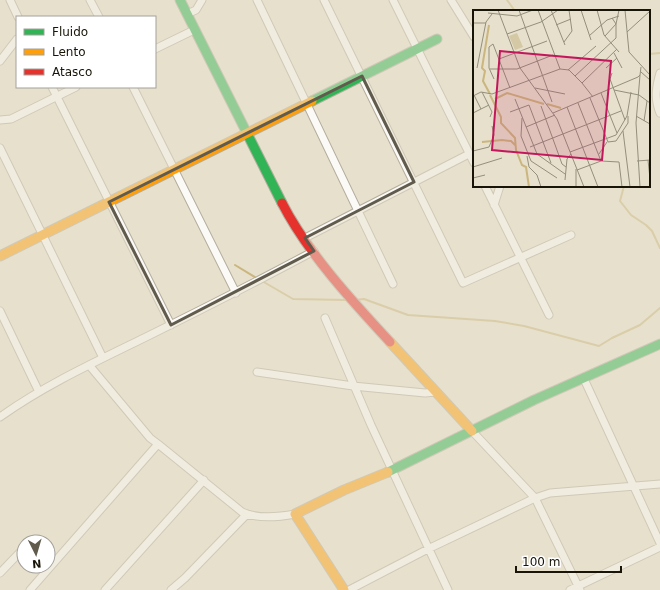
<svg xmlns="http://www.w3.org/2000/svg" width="660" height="590" font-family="'DejaVu Sans',sans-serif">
<rect width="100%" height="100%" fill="#e7e0cc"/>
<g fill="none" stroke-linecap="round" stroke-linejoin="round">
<path stroke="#cab67e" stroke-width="2" d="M507,0L515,11
M649,54L660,53
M624,186L620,201L631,215L646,225L652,231L660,248
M235,265L258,279
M262,281L293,299L347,300
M355,300L364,299L408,315L495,321L524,326L599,346L612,338L640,325L660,308"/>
<defs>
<path id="street" d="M10,0L18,17
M90,0L99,17
M257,0L393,284
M324,0L463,283L571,235
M393,0L474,163
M451,0L474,37
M187,14L196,10L202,0
M155,49L194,30
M0,61L17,39
M660,73C656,87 654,99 660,113
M52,87L171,325
M133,87L236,293
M0,120L11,119L76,87
M0,148L103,358
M485,186L549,315
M494,205L500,186
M305,238L469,154
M0,311L39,392
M325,318L371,425L448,590
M257,372L353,386L425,393L436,392
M584,379L660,543
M0,417C45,385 95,362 144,338C201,310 258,281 314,251
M472,431L535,498L580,590
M158,444L242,512C257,519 279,517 295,514
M0,573L24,548
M30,590L158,444L150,438L89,365
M105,590L204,480
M171,590L185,578L247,514
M349,590L428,549L535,498L550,493L660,484
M570,590L660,547"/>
<path id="fast" d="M180,0L282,203
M312,101L437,39
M388,472L534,400L660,344"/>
<path id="slow" d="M0,256L312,101
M390,342L472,431
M344,590L295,514L344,490L388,472"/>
<path id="jam" d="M282,203C307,252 352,301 390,342"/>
</defs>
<use href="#street" stroke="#b3ad9e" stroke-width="9"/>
<use href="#fast" stroke="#b3ad9e" stroke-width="11"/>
<use href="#slow" stroke="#b3ad9e" stroke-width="11"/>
<use href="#jam" stroke="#b3ad9e" stroke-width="11"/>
<use href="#street" stroke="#fbfaf7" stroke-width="7"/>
<use href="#fast" stroke="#30b455" stroke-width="9"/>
<use href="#slow" stroke="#ff9f0a" stroke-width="9"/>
<use href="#jam" stroke="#e5322d" stroke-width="9"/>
</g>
<path d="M0 0H660V590H0ZM362,76L414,182L305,238L314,251L171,325L109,202Z" fill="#e7e0cc" fill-opacity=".55" fill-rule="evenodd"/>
<path fill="none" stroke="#605b4c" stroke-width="3" stroke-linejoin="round" d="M362,76L414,182L305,238L314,251L171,325L109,202Z"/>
<g transform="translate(473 10)">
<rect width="177" height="177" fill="#e7e0cc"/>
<path d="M44,23L50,37L42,40L36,26Z" fill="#d5c8a4"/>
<path fill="none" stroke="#cab67e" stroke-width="2" d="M16,15L9,58L12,61L10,71L17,84M17,85L28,107V113L42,128L43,140L49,155L53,157L56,177M22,89L34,83L71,94M74,94L88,98M9,132L29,130L38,131L42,135"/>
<path fill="none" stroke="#948e7d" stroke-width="1" d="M25,0L47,58L84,109L111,177M46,0L79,92M65,0L87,59M78,0L92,35M108,0L118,30M124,0L131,25L146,42M152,0L156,42L177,65M15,3L44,6L60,0M0,13H13M83,15L98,9M154,22L177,1M34,24L68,12L85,0M116,26L134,10L146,6M132,26L143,14L146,0M91,32L99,21L96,0M141,43L149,58M26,49L74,31M4,58L13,12L19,4M133,58L144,48M17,59H44L80,45M95,60L123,36M168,62L177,70M139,63L137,69L152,110M102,66L143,28V14L139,8M21,69L16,58V37L20,34L37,78M62,78L92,84M141,80L166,85L177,93M9,82L19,102L17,107M128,83L144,123M1,85L8,99M0,86L8,82L19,84L87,59L96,60L109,73M120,87L109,73L144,39M117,88L135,132L143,131L155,113V106M42,89L64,144L92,164M105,93L128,151L146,152L149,177M68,96L89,154L93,157M94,97L125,177M37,102L56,95L78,153M0,103L16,95M80,103L165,67L167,65L168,57M163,106L177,114M49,108L48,126L58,151L84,168M171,111L174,91M53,117L82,105M150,121L157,177M57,137L148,101M0,141L16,137L21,125L19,116M97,142L143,125L154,106L158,82M126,144L134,132M54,146L56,157L64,165L68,177M175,150L177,169M164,151L177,150M0,157L29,148M104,160L128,151M0,168L12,165M92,170L94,149L98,144M103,177V159M167,177L163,113L167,65"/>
<path fill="#c2185b" fill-opacity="0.15" stroke="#c2185b" stroke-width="2" d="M27,41L138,51L129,150L19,140Z"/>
<rect width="177" height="177" fill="none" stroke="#181407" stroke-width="2"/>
</g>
<rect x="16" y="16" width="140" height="72" fill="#ffffff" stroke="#a3a19c"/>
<rect x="24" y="29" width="20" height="6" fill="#30b455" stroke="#a3a19c"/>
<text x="52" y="36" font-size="12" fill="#181407">Fluido</text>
<rect x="24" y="49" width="20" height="6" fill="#ff9f0a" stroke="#a3a19c"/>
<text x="52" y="56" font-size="12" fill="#181407">Lento</text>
<rect x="24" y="69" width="20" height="6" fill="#e5322d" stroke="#a3a19c"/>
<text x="52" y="76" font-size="12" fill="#181407">Atasco</text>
<g transform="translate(36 554) rotate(175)"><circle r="19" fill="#ffffff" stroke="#a3a19c"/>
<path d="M0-3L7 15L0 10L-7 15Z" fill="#605b4c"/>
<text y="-6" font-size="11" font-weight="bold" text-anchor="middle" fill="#181407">N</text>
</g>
<path d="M516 566v6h105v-6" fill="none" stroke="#181407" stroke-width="2"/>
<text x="522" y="566" font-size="12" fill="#181407" stroke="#ffffff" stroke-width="3" paint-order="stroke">100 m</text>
</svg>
